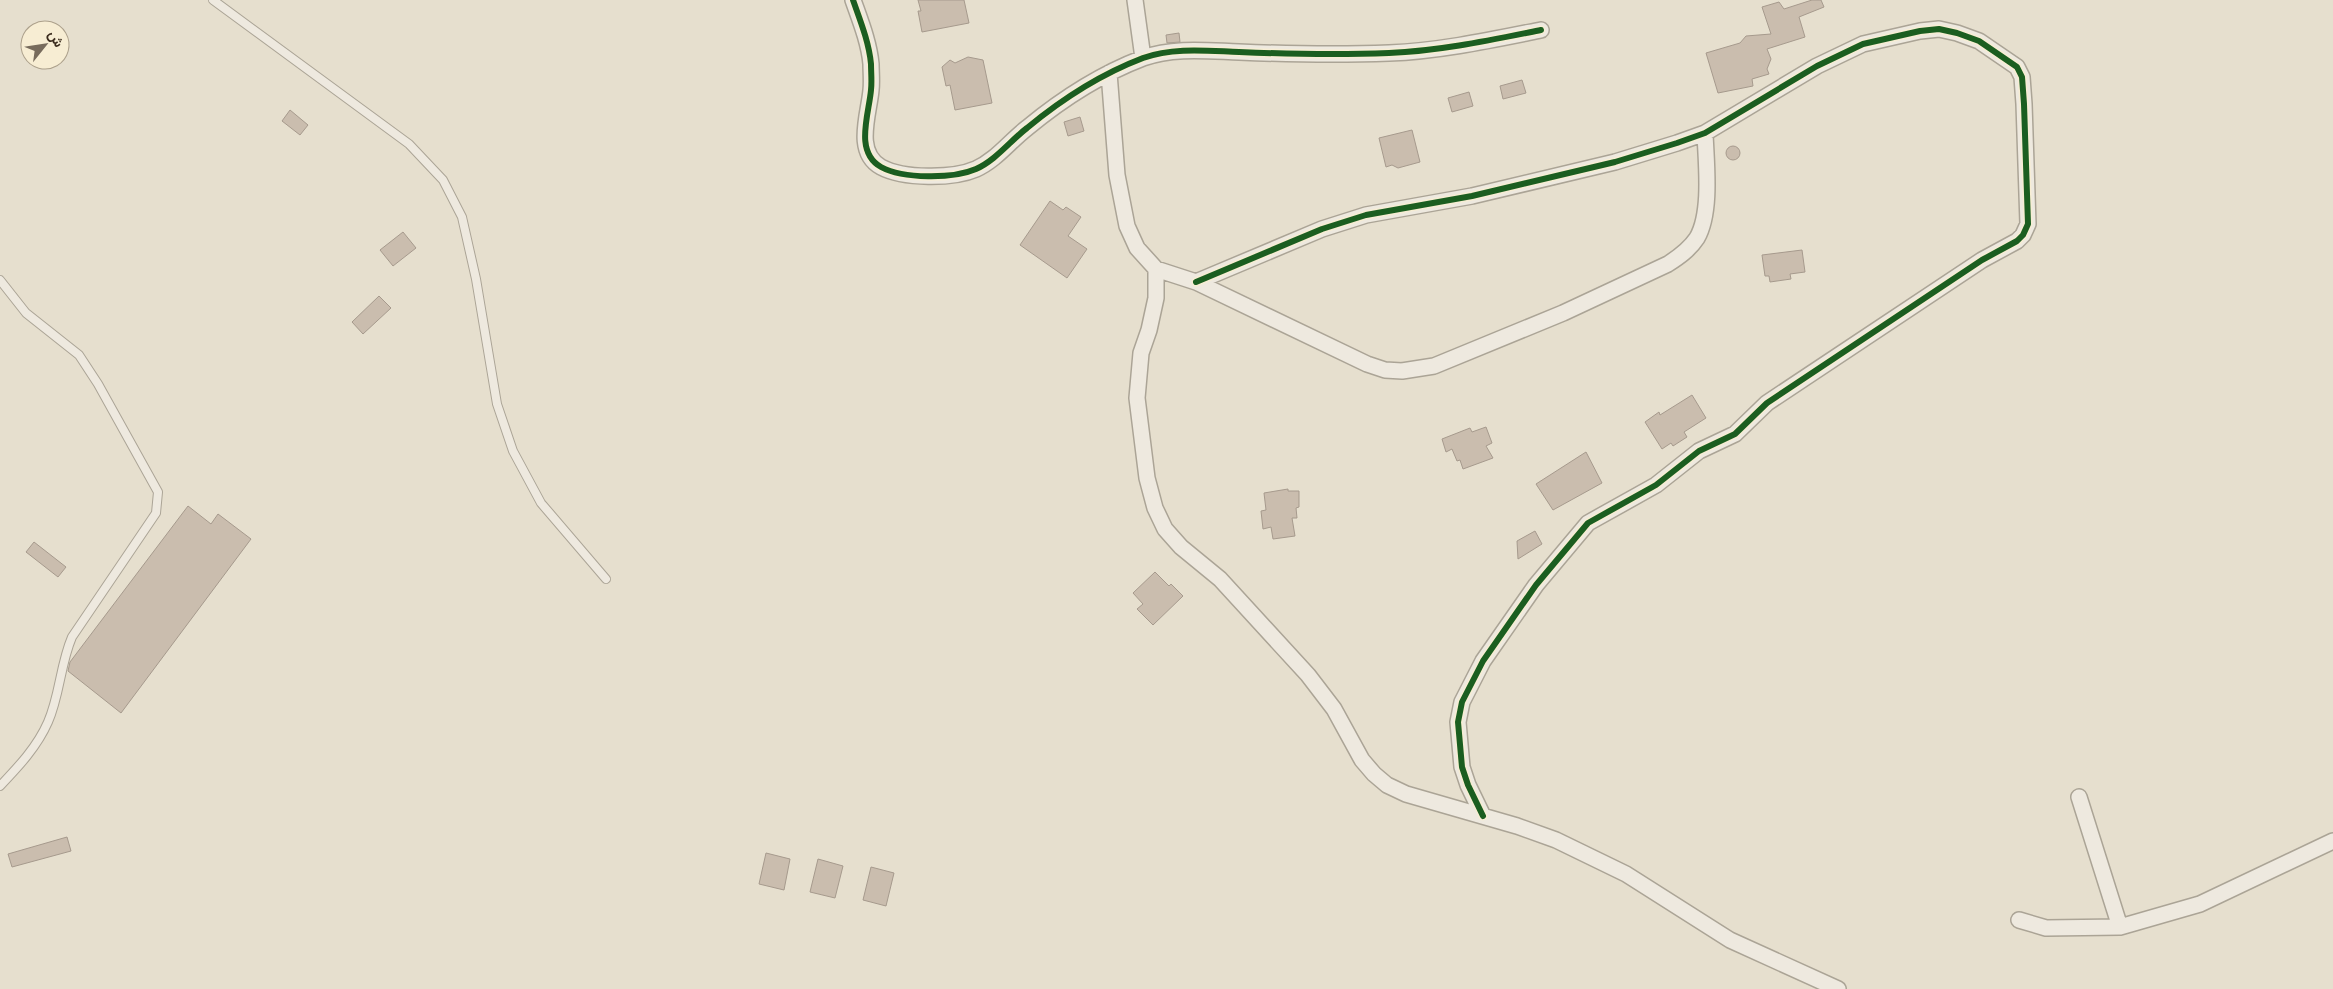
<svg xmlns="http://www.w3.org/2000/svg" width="2333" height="989" font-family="Georgia,Vazirmatn,serif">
<rect width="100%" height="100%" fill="#e6dfce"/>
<path fill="#cabdae" stroke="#a69a8d" d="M918,0H964L969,23L922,32L918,11H921Z
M1812,0H1821L1824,7L1799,17L1805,37L1767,49L1771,59L1767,69L1769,74L1752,79L1753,86L1718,93L1706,53L1740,43L1746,36L1771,34L1762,7L1779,2L1784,9Z
M1179,33L1180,42L1167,43L1166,35Z
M968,57L983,60L992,103L955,110L950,85L946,86L942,67L950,60L955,63Z
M1522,80L1526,93L1503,99L1500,86Z
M1469,92L1473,106L1452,112L1448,98Z
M290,110L308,125L300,135L282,121Z
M1080,117L1084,131L1068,136L1064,122Z
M1412,130L1420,162L1398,168L1392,165L1386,167L1379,138Z
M1726 153a7 7 0 1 1 14 0a7 7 0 1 1-14 0Z
M1050,201L1063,210L1066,207L1081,217L1068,236L1087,249L1067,278L1020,245Z
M403,232L416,248L393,266L380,250Z
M1802,250L1805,272L1790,274L1791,279L1770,282L1769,276H1765L1762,255Z
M379,296L391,308L363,334L352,322Z
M1692,395L1706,418L1684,432L1687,437L1673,446L1671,443L1662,449L1645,422L1659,412L1660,415Z
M1486,427L1492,443L1486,446L1493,458L1463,469L1460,460L1457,461L1452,449L1446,452L1442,439L1470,428L1472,432Z
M1586,452L1602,483L1553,510L1536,484Z
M1288,489V491H1299V507L1296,508L1297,518H1292L1295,536L1273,539L1271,527L1263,529L1261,511L1266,510L1264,493Z
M188,506L211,524L218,514L251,539L121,713L68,671L70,662Z
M1535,531L1542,544L1518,559L1517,541Z
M34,542L66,567L58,577L26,552Z
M1155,572L1169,586L1171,584L1183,596L1153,625L1137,609L1143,604L1133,593Z
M67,837L71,851L12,867L8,854Z
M766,853L790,859L784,890L759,884Z
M818,859L843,866L835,898L810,892Z
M871,867L894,873L886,906L863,900Z"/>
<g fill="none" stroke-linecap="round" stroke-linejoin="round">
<defs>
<path id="lane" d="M213,0L409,144L443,180L462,217L476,279L497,404L513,451L541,503L606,579
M0,280L26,313L79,355L98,384L158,492L156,513L72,637C60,665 60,695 48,722C37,747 19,766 0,786"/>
<path id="street" d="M853,0C860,20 869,42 871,64C871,72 872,82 871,90C869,114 854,152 881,167C903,179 953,179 976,169C996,160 1010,141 1027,128C1062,99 1101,74 1143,58C1174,47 1208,51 1239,52C1288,54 1339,55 1389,53C1440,51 1491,40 1541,30
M1135,0L1143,58
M1109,73L1117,175L1127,226L1137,248L1156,269L1196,282L1367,364L1385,370L1402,371L1434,366L1563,313L1668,264C1679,257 1689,250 1697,238C1712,212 1706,162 1705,133
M1156,269V298L1149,330L1141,353L1137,398L1147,478L1155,508L1165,529L1181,547L1220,579L1308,675L1334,709L1362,760L1374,774L1387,785L1406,794L1517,826L1556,840L1626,874L1730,940L1838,989
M1196,282L1322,229L1366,215L1472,196L1615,162L1677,143L1705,133L1817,66L1863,44L1920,31L1939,29L1957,33L1979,41L2017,67L2022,77L2024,104L2028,224L2023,235L2017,241L1982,260L1767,403L1735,434L1699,451L1656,485L1588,523L1536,585L1483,661L1462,702L1458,722L1462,767L1468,785L1483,816
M2079,797L2120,927
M2019,920L2046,928L2120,927L2200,904L2333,841"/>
</defs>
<use href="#lane" stroke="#aba496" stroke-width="10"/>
<use href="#street" stroke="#aba496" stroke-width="18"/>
<use href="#lane" stroke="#eee9df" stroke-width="8"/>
<use href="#street" stroke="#eee9df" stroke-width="15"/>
<defs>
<path id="cycleway" d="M853,0C860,20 869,42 871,64C871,72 872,82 871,90C869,114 854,152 881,167C903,179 953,179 976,169C996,160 1010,141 1027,128C1062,99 1101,74 1143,58C1174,47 1208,51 1239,52C1288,54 1339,55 1389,53C1440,51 1491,40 1541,30
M1196,282L1322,229L1366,215L1472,196L1615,162L1677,143L1705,133L1817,66L1863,44L1920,31L1939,29L1957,33L1979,41L2017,67L2022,77L2024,104L2028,224L2023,235L2017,241L1982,260L1767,403L1735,434L1699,451L1656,485L1588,523L1536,585L1483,661L1462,702L1458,722L1462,767L1468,785L1483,816"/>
</defs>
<use href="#cycleway" stroke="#f7edd3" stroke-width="9"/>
<use href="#cycleway" stroke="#1b5e20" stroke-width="6"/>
</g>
<g transform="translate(45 45) rotate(60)"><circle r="24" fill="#f7edd3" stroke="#aca08b"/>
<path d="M0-4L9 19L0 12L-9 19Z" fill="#776b5c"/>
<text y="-8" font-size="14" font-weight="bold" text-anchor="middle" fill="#3b2c1e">ش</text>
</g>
</svg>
